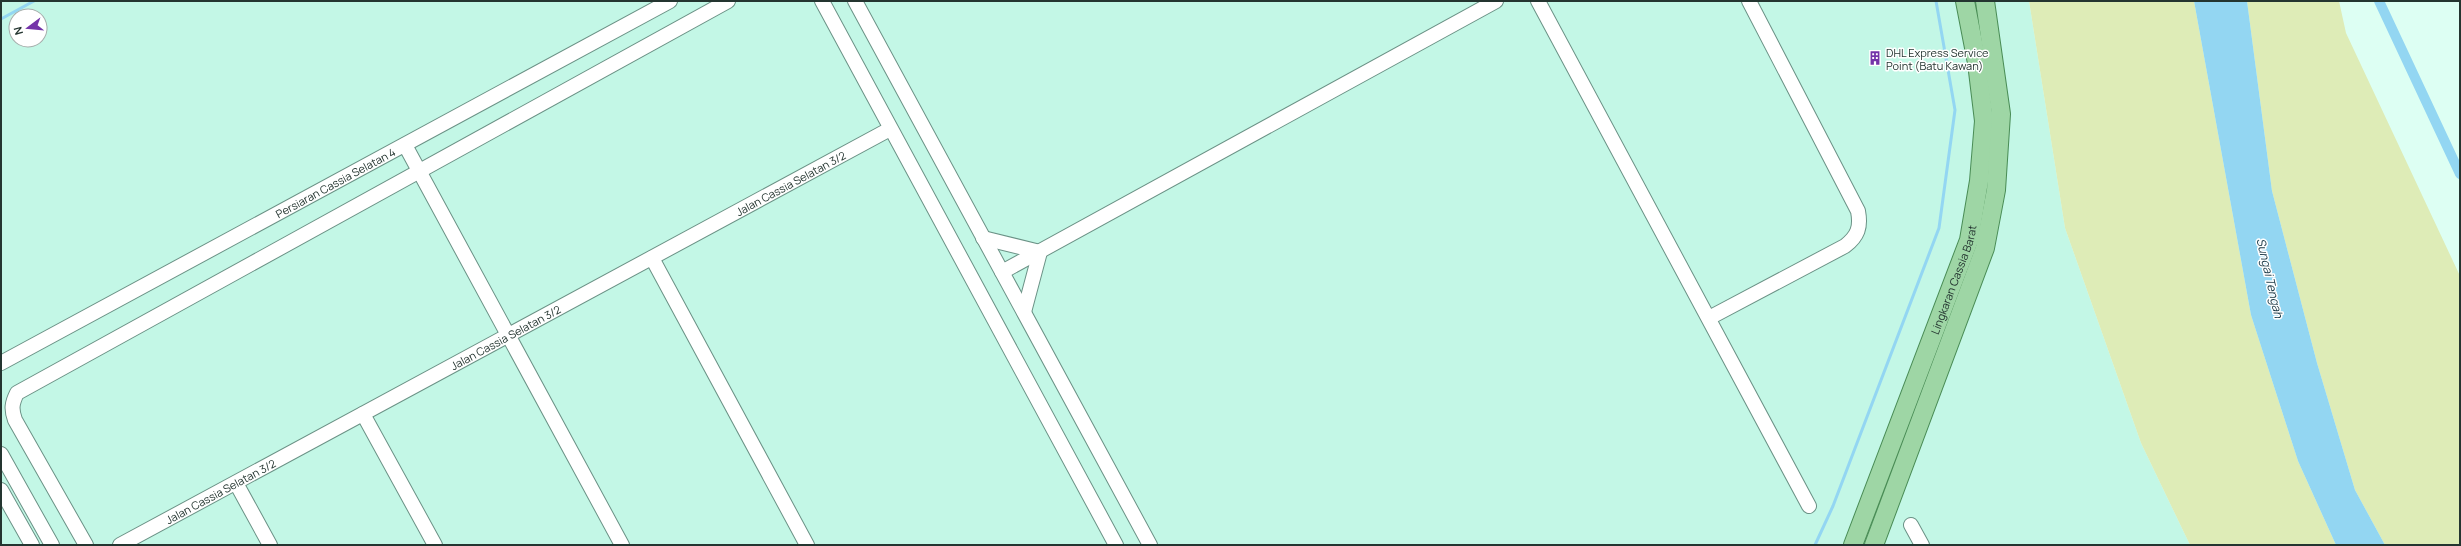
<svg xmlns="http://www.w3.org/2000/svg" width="2461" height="546" font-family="Manrope,sans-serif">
<rect width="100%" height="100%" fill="#ddfff3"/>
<path fill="#c3f7e6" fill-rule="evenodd" d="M1,1H2029L2065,228L2141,443L2190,545H1ZM16,16H40V40H16Z"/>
<path fill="#deecb7" d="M2029,1H2194L2251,315L2298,461L2336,545H2190L2141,443L2065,228Z
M2247,1H2339L2346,33L2460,276V545H2385L2355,490L2317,363L2272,191Z"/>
<path fill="#93d6f2" d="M2194,1H2247L2272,191L2317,363L2355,490L2385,545H2336L2298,461L2251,315Z"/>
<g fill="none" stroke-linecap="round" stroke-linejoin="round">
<path stroke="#93d6f2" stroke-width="3" d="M1,19L34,1
M1815,545L1833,506L1939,228L1955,110L1936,1"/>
<path stroke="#93d6f2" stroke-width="10" d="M2379,1L2460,174"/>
<defs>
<g id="minor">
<path d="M822,1L1116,545"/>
<path d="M855,1L1150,545"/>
<path d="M1538,1L1809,506"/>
<path d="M405,145L622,545"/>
<path d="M983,238L1040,252L1024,312"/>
<path d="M652,258L807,545"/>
<path d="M1002,272L1496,1"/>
<path d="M1709,318L1845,246C1858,236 1861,227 1858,211L1749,1"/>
<path id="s1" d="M1,363L670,1"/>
<path d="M363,414L435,545"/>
<path d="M1,454L52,545"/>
<path d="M236,483L270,545"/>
<path d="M1,490L32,545"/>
<path d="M1911,525L1922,545"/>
<path d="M86,545L15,420C11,409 12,403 17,393L728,1"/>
<path id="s2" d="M120,545L890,129"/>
</g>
<g id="major">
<path id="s3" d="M1853,545L1969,240L1979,181L1984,121L1977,63L1965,1"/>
<path d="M1874,545L1985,248L1996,190L2001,114L1985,1"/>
</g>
</defs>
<use href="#minor" stroke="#6b9286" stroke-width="16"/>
<use href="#major" stroke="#498c55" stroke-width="20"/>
<use href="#minor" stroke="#fff" stroke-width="14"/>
<use href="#major" stroke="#9ed6a5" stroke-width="18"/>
</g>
<defs>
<symbol id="building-bare" viewBox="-9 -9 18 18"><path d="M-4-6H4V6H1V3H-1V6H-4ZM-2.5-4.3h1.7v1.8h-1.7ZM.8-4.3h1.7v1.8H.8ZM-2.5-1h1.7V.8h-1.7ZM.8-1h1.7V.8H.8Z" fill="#7434a9" stroke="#fff" stroke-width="2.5" paint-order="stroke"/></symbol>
</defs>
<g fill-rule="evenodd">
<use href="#building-bare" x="1865" y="48" width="20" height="20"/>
</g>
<g text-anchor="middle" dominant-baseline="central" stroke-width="3" stroke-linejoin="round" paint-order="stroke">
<g font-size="11" fill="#243530" stroke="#fff" text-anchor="start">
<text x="1886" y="52">DHL Express Service<tspan x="1886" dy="13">Point (Batu Kawan)</tspan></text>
</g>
<g font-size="11" fill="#243530" stroke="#fff">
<text stroke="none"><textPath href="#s1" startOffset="380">Persiaran Cassia Selatan 4</textPath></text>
<text stroke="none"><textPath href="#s2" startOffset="762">Jalan Cassia Selatan 3/2</textPath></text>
<text stroke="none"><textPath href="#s3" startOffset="284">Lingkaran Cassia Barat</textPath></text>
<text stroke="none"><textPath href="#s2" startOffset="438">Jalan Cassia Selatan 3/2</textPath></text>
<text stroke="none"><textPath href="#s2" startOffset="114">Jalan Cassia Selatan 3/2</textPath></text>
</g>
<g font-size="12" font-style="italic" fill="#183744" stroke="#fff">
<text transform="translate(2270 278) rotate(77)">Sungai Tengah</text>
</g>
</g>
<rect width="2461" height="546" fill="none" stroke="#243530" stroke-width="4"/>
<g transform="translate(28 28) rotate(254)"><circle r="19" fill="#ffffff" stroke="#a7aeac"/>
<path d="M0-3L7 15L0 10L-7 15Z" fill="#7434a9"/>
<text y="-6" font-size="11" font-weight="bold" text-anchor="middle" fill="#243530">N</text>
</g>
</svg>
